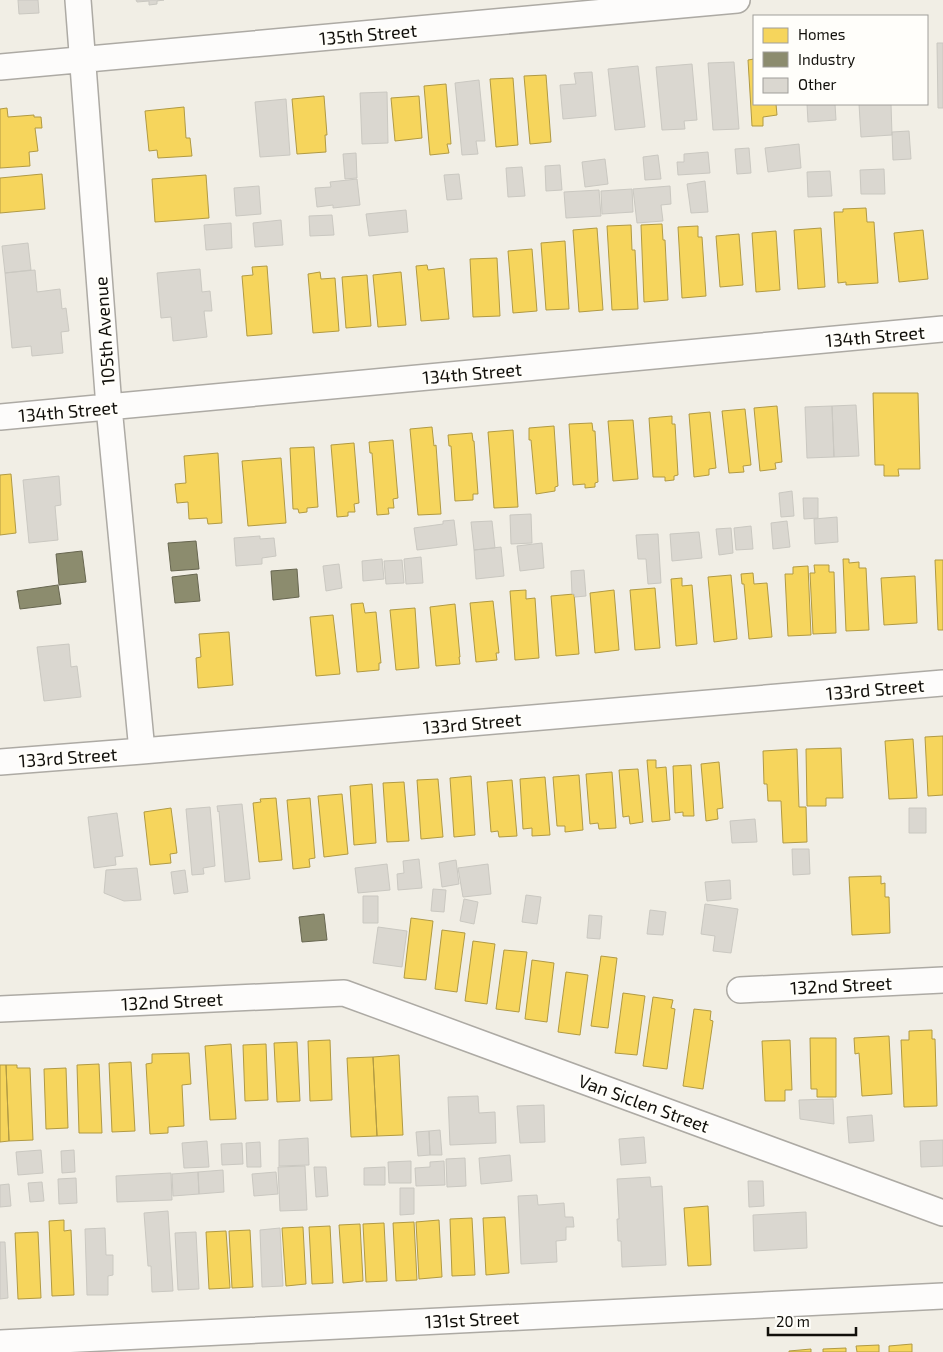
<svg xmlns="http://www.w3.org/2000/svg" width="943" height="1352" font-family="'Exo 2',sans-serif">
<rect width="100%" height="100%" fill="#f1eee5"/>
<path fill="#f6d55c" stroke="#b19a43" d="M754,59V104H776L777,115L763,117V126H752L748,60Z
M546,75L551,142L530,144L524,76Z
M513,78L518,145L496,147L490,79Z
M446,84L451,144H447L449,153L430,155L424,86Z
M324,96L327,135H325L326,152L297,154L292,99Z
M419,96L422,138L395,141L391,98Z
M184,107L186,138H190L192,156L158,158L157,150L149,151L145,111Z
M7,108L8,117L34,115V117H41L42,128H35L38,151L29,152L30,166L0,168V109Z
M42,174L45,209L0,213V178Z
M206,175L209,218L155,222L152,179Z
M866,208L867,222H874L878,283L846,285V282L838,283L834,212H843V209Z
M662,224L663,240H665L668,300L644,302L641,225Z
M631,225L632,250H635L638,309L612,310L607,226Z
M698,226V237H702L706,296L682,298L678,227Z
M597,228L603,310L579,312L573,230Z
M821,228L825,287L798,289L794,230Z
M923,230L928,279L899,282L894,233Z
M776,231L780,290L756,292L752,233Z
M739,234L743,285L720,287L716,236Z
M565,241L569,309L546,310L541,243Z
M532,249L537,311L513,313L508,251Z
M497,258L500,316L473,317L470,259Z
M427,265L428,270L444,268L449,319L421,321L416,266Z
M267,266L272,334L247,336L242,276L253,275L252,267Z
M320,272L321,279L335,278L339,331L313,333L308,274Z
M401,272L406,325L378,327L373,275Z
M367,275L371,326L346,328L342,277Z
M873,393H918L920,469H898L899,476H884V465H875Z
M777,406L782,462L775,463L776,469L760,471L754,408Z
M745,409L751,465L743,466L744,472L729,473L722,411Z
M710,412L716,468L709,469V475L694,477L689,414Z
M672,416V424H675L678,475L674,476V480L665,481V477H653L649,418Z
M633,420L638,479L613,481L608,421Z
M592,423L593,431H595L598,482L595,483V487L585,488V484L573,485L569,424Z
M554,426L558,486L555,487V491L536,494L531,440H529V428Z
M432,427L434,446L436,445L441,514L418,515L410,429Z
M513,430L518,507L494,508L488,432Z
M472,433L473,441H474L478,494H473V500L455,501L451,446H449L448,435Z
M393,440L398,498L393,499L394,508H388L389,514L377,515L372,453H370L369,442Z
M354,443L359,503L354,504L355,512H348V516L337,517L331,445Z
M314,447L318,507L307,508V512L299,513L298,509H293L290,448Z
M218,453L222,523L208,524L207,518L189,519L188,502L177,503L175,484L186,483L184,456Z
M281,458L286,523L248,526L242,461Z
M11,474L16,533L0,535V475Z
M843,559H849V563L859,562V568H866L869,630L846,631Z
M935,560H943V630H938Z
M814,565H829V572H834L836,633L813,634L810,573H815Z
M808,566L811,635L788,636L785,574H793V567Z
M753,573L754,584L767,583L772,637L749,639L744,584H742L741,574Z
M731,575L737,639L714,642L708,577Z
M915,576L917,623L884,625L881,578Z
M682,578V586L692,585L697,644L676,646L671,579Z
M655,588L660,648L635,650L630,590Z
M526,590V599L535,598L539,658L515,660L510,591Z
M614,590L619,650L595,653L590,593Z
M574,594L579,654L556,656L551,596Z
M493,601L499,653H496L497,660L476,662L470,603Z
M363,603L365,613L376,612L381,663H379V670L357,672L351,604Z
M455,604L460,657H459L460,664L436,666L430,607Z
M415,608L419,668L396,670L390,610Z
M333,615L340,674L316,676L310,617Z
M229,632L233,685L198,688L196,658L201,657L199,634Z
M943,736V795L928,796L925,737Z
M913,739L917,798L889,799L885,741Z
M841,748L843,798H826V806H807L806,749Z
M797,749L799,807H806L807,842L783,843L781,801H768L767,784H764L763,751Z
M647,760H656V768L666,767L670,820L652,822Z
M719,762L723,808L717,809L718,819L706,821L701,764Z
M691,765L694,816H683V812L675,813L673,766Z
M638,769L643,822L630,824L629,816L623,817L619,770Z
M612,772L616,828L599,829L598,823L590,824L586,774Z
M579,775L583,830L565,832V826H557L553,777Z
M471,776L475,835L454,837L450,778Z
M545,777L550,835L532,836V828L523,829L520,779Z
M438,779L443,837L421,839L417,780Z
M512,780L517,836L499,837L498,831L491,832L487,782Z
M404,782L409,841L387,842L383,783Z
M372,784L376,843L354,845L350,786Z
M342,794L348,854L324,857L318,796Z
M276,798L282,860L259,862L253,803L261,802L260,799Z
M310,798L315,858L309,859L310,867L293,869L287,800Z
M171,808L177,853L170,854L171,863L150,865L144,812Z
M881,876V884L885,883V897H889L890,933L852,935L849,877Z
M411,918L433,921L426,980L404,978Z
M442,930L465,933L457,992L435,989Z
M473,941L495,944L487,1004L465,1001Z
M504,950L527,952L519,1012L496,1009Z
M601,956L617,958L608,1028L591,1026Z
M532,960L554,963L547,1022L525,1019Z
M566,972L588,975L580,1035L558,1032Z
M623,993L645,996L637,1055L615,1053Z
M653,997L673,1000L671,1008L675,1009L667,1069L643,1066Z
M694,1009L711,1011L710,1020L713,1021L703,1089L683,1086Z
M932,1030V1039H935L937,1106L904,1107L901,1040H909V1031Z
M889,1036L892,1094L862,1096L859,1053L855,1054L854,1038Z
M810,1038H836V1097H817V1089H811Z
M330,1040L332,1100L310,1101L308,1041Z
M790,1040L792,1090H785V1101H765L762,1041Z
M297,1042L300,1101L277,1102L274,1043Z
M231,1044L236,1119L210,1120L205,1046Z
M266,1044L268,1100L245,1101L243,1045Z
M189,1053L191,1084L182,1085L184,1126L168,1127V1133L150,1134L146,1064L152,1063V1054Z
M399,1055L403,1135L377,1136L373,1057Z
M373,1057L377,1136L351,1137L347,1058Z
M131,1062L135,1131L112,1132L109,1063Z
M99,1064L102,1133H79L77,1065Z
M0,1065H6L9,1141L0,1142Z
M6,1065H17V1068H30L33,1140L9,1141Z
M66,1068L68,1128L46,1129L44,1069Z
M708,1206L711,1265L688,1266L684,1208Z
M505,1217L509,1273L486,1275L483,1218Z
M472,1218L475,1275L452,1276L450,1219Z
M64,1220V1231L71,1230L74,1295L52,1296L49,1221Z
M439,1220L442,1277L419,1279L416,1222Z
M414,1222L417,1280L396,1281L393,1223Z
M384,1223L387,1281L366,1282L363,1224Z
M360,1224L363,1281L343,1283L339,1225Z
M330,1226L333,1283L312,1284L309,1227Z
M303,1227L306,1284L286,1286L282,1228Z
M250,1230L253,1287L232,1288L229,1231Z
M226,1231L230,1288L209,1289L206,1232Z
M38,1232L41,1298L18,1299L15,1233Z
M912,1344V1352H889V1346Z
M879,1345V1352H857L856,1346Z
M846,1348V1352H823V1349Z
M811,1349V1352H789V1351Z"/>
<path fill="#8c8c6e" stroke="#676650" d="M196,541L199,569L171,571L168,543Z
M82,551L86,582L59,585L56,554Z
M297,569L299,597L273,600L271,571Z
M197,574L200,601L175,603L172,577Z
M58,585L61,604L20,609L17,591Z
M324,914L327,940L302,942L299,917Z"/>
<path fill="#dad7d0" stroke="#cac8c1" d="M18,0H38L39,13L19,14Z
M136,0H164L157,1V4L149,5V1L137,2Z
M937,43H943V108H938Z
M734,62L739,129L713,130L708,63Z
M692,64L697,120L684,121L685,129L662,130L656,67Z
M638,66L645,127L615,130L608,69Z
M592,72L596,116L563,119L560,85L576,84L574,73Z
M479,80L485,141H476L478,154L462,155L455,83Z
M387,92L388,143L362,144L360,93Z
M286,99L290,155L260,157L255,102Z
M807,104H835L836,120L808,122Z
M859,104H891L892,135L861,137Z
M909,131L911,159L893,160L892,132Z
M799,144L801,168L768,172L765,148Z
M749,148L751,173L737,174L735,149Z
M708,152L710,173L678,175L677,162H684V154Z
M356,153L357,178L345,179L343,154Z
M658,155L661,179L645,180L643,157Z
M605,159L608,184L585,187L582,162Z
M560,165L562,190L546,191L545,166Z
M522,167L525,196L508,197L506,168Z
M884,169L885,194H861L860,170Z
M830,171L832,196L808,197L807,172Z
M459,174L462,199L447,200L444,175Z
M357,179L360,205L333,208V205L317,207L315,188L331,187L330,182Z
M705,181L708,212L691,213L687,184Z
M259,186L261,214L236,216L234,188Z
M670,186L671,204L661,205L663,221L637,223L633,189Z
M632,189L633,212L602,214L601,191Z
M599,190L601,216L566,218L564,192Z
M406,210L408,232L369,236L366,214Z
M332,215L334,235L310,236L309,216Z
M281,220L283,245L255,247L253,223Z
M231,223L232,248L206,250L204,225Z
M28,243L31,270L5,273L2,246Z
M200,269L202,292L210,291L212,311H204L207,337L173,341L171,317L161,318L157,273Z
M35,270L37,292L60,289L62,309L66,308L69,331L61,332L63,353L32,356L31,346L12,348L5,273Z
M856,405L859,456L834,457L832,406Z
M832,406L834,457L807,458L805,407Z
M59,476L61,505L55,506L58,540L29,543L23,480Z
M792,491L794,516L781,517L779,493Z
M803,498H818V518L804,519Z
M531,514L532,543L511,544L510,515Z
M837,517L838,542L815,544L814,519Z
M454,520L457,545L417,550L414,528L443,524V521Z
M492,521L495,548L474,550L471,522Z
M787,521L790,547L773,549L771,523Z
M751,526L753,549L736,550L734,528Z
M731,528L733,553L719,555L716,529Z
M699,532L702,558L672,561L670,534Z
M658,534L661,583L648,584L646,559H638L636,535Z
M260,536V539L274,538L276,556L262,558V564L236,566L234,538Z
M542,543L544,568L520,571L517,546Z
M501,547L504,576L476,579L474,550Z
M421,557L423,583L406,584L404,559Z
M382,559L384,579L363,581L362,561Z
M402,560L404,583L386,584L384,561Z
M339,564L342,588L326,591L323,566Z
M584,570L586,596L575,597L574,594H572L571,571Z
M69,644L71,667L77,666L81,697L44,701L37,647Z
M242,804L250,879L225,882L219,811L218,812L217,806Z
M210,807L215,866L203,868L204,874L192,875L186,809Z
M909,808H926V833H909Z
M117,813L123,856L115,857L116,865L94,868L88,817Z
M755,819L757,842L732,843L730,821Z
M792,849H809L810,874L793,875Z
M419,859L422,888L398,890L397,874L404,873L403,861Z
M456,860L459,884L442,887L439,863Z
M387,864L390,890L358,893L355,868Z
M488,864L491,894L463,897L458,868Z
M137,868L141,900L124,901L104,893L106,870Z
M185,870L188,892L174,894L171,872Z
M730,880L731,899L707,901L705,882Z
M433,889L446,890L444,912L431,911Z
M526,895L541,897L537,924L522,922Z
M363,896H378V923H363Z
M464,899L478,902L474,924L460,921Z
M705,904L738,909L731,953L713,951L715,936L701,934Z
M650,910L666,912L663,935L647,934Z
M589,915L602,916L600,939L587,938Z
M378,927L407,931L402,967L373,963Z
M478,1096L479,1113L495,1112L496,1143L450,1145L448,1097Z
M833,1099L834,1124L800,1119L799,1100Z
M544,1105L545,1142L520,1143L517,1106Z
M872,1115L874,1141L849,1143L847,1117Z
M440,1130L442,1155H430L429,1131Z
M429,1131L430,1155L418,1156L416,1132Z
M644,1137L646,1163L621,1165L619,1139Z
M308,1138L309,1165L279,1166V1140Z
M943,1140V1166L921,1167L920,1141Z
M207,1141L209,1167L184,1168L182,1143Z
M260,1142L261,1167H247L246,1143Z
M242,1143L243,1164L222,1165L221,1144Z
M41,1150L43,1173L18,1175L16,1152Z
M74,1150L75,1172L62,1173L61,1151Z
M510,1155L512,1181L481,1184L479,1158Z
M465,1158L466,1186L447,1187L446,1159Z
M411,1161V1183H389L388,1162Z
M444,1161L445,1185L416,1186L415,1168L430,1167V1162Z
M305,1166L307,1210L280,1211L278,1167Z
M314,1167H326L328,1196L316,1197Z
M385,1167V1185H364V1168Z
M223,1170L224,1192L199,1194L198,1172Z
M198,1172L199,1194L173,1196L172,1174Z
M276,1172L278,1194L254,1196L252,1174Z
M171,1173L172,1200L117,1202L116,1176Z
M650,1177L651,1187L662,1186L666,1265L622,1267L621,1241H618L617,1219H619L617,1179Z
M76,1178L77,1203L59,1204L58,1179Z
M748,1181H763L764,1206L749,1207Z
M42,1182L44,1201L30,1202L28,1183Z
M9,1184L11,1206L0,1207V1185Z
M400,1188H414V1214L400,1215Z
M537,1195L538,1205L564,1203L565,1217H573L574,1227H566V1240L556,1241L557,1262L521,1264L518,1196Z
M168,1211L173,1291L152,1292L151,1266H148L144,1213Z
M806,1212L807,1248L754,1251L753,1215Z
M105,1228L106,1255H113V1275L108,1276V1295H87L85,1229Z
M280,1228L283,1286L262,1287L260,1230Z
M196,1232L199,1289L178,1290L175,1233Z
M0,1242H5L8,1298L0,1299Z"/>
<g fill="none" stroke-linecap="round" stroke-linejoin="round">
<defs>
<path id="minor" d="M78,0L109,407L142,751
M0,67L737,0
M0,417L943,329
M0,762L142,751L943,683
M740,990L943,980
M0,1009L344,993L943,1213
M0,1343L943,1296"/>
</defs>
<use href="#minor" stroke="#adaaa4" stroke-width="28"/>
<use href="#minor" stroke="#fdfcfb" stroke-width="25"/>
</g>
<g text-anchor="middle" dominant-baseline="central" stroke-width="5" stroke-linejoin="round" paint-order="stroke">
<g font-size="18" fill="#110f0a" stroke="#fffefa">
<text transform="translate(368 34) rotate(-5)">135th Street</text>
<text transform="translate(104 331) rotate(-94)">105th Avenue</text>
<text transform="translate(875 336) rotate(-5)">134th Street</text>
<text transform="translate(472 373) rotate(-5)">134th Street</text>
<text transform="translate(68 411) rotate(-5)">134th Street</text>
<text transform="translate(875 689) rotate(-5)">133rd Street</text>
<text transform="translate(472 723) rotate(-5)">133rd Street</text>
<text transform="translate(68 757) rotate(-4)">133rd Street</text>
<text transform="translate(841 985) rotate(-3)">132nd Street</text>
<text transform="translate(172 1001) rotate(-3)">132nd Street</text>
<text transform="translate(644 1103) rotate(20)">Van Siclen Street</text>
<text transform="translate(472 1319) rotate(-3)">131st Street</text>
</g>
</g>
<rect x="753" y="15" width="175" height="90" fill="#fffefa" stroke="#a09e9a"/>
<rect x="763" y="28" width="25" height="15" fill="#f6d55c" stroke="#a09e9a"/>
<text x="798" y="40" font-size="15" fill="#110f0a">Homes</text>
<rect x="763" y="52" width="25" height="15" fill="#8c8c6e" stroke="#a09e9a"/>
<text x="798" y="65" font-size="15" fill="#110f0a">Industry</text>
<rect x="763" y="78" width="25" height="15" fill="#dad7d0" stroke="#a09e9a"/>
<text x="798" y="90" font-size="15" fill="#110f0a">Other</text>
<path d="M768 1327v8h88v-8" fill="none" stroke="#110f0a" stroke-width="2.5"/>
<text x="776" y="1327" font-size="15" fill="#110f0a" stroke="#fffefa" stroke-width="4" paint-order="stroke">20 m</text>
</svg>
